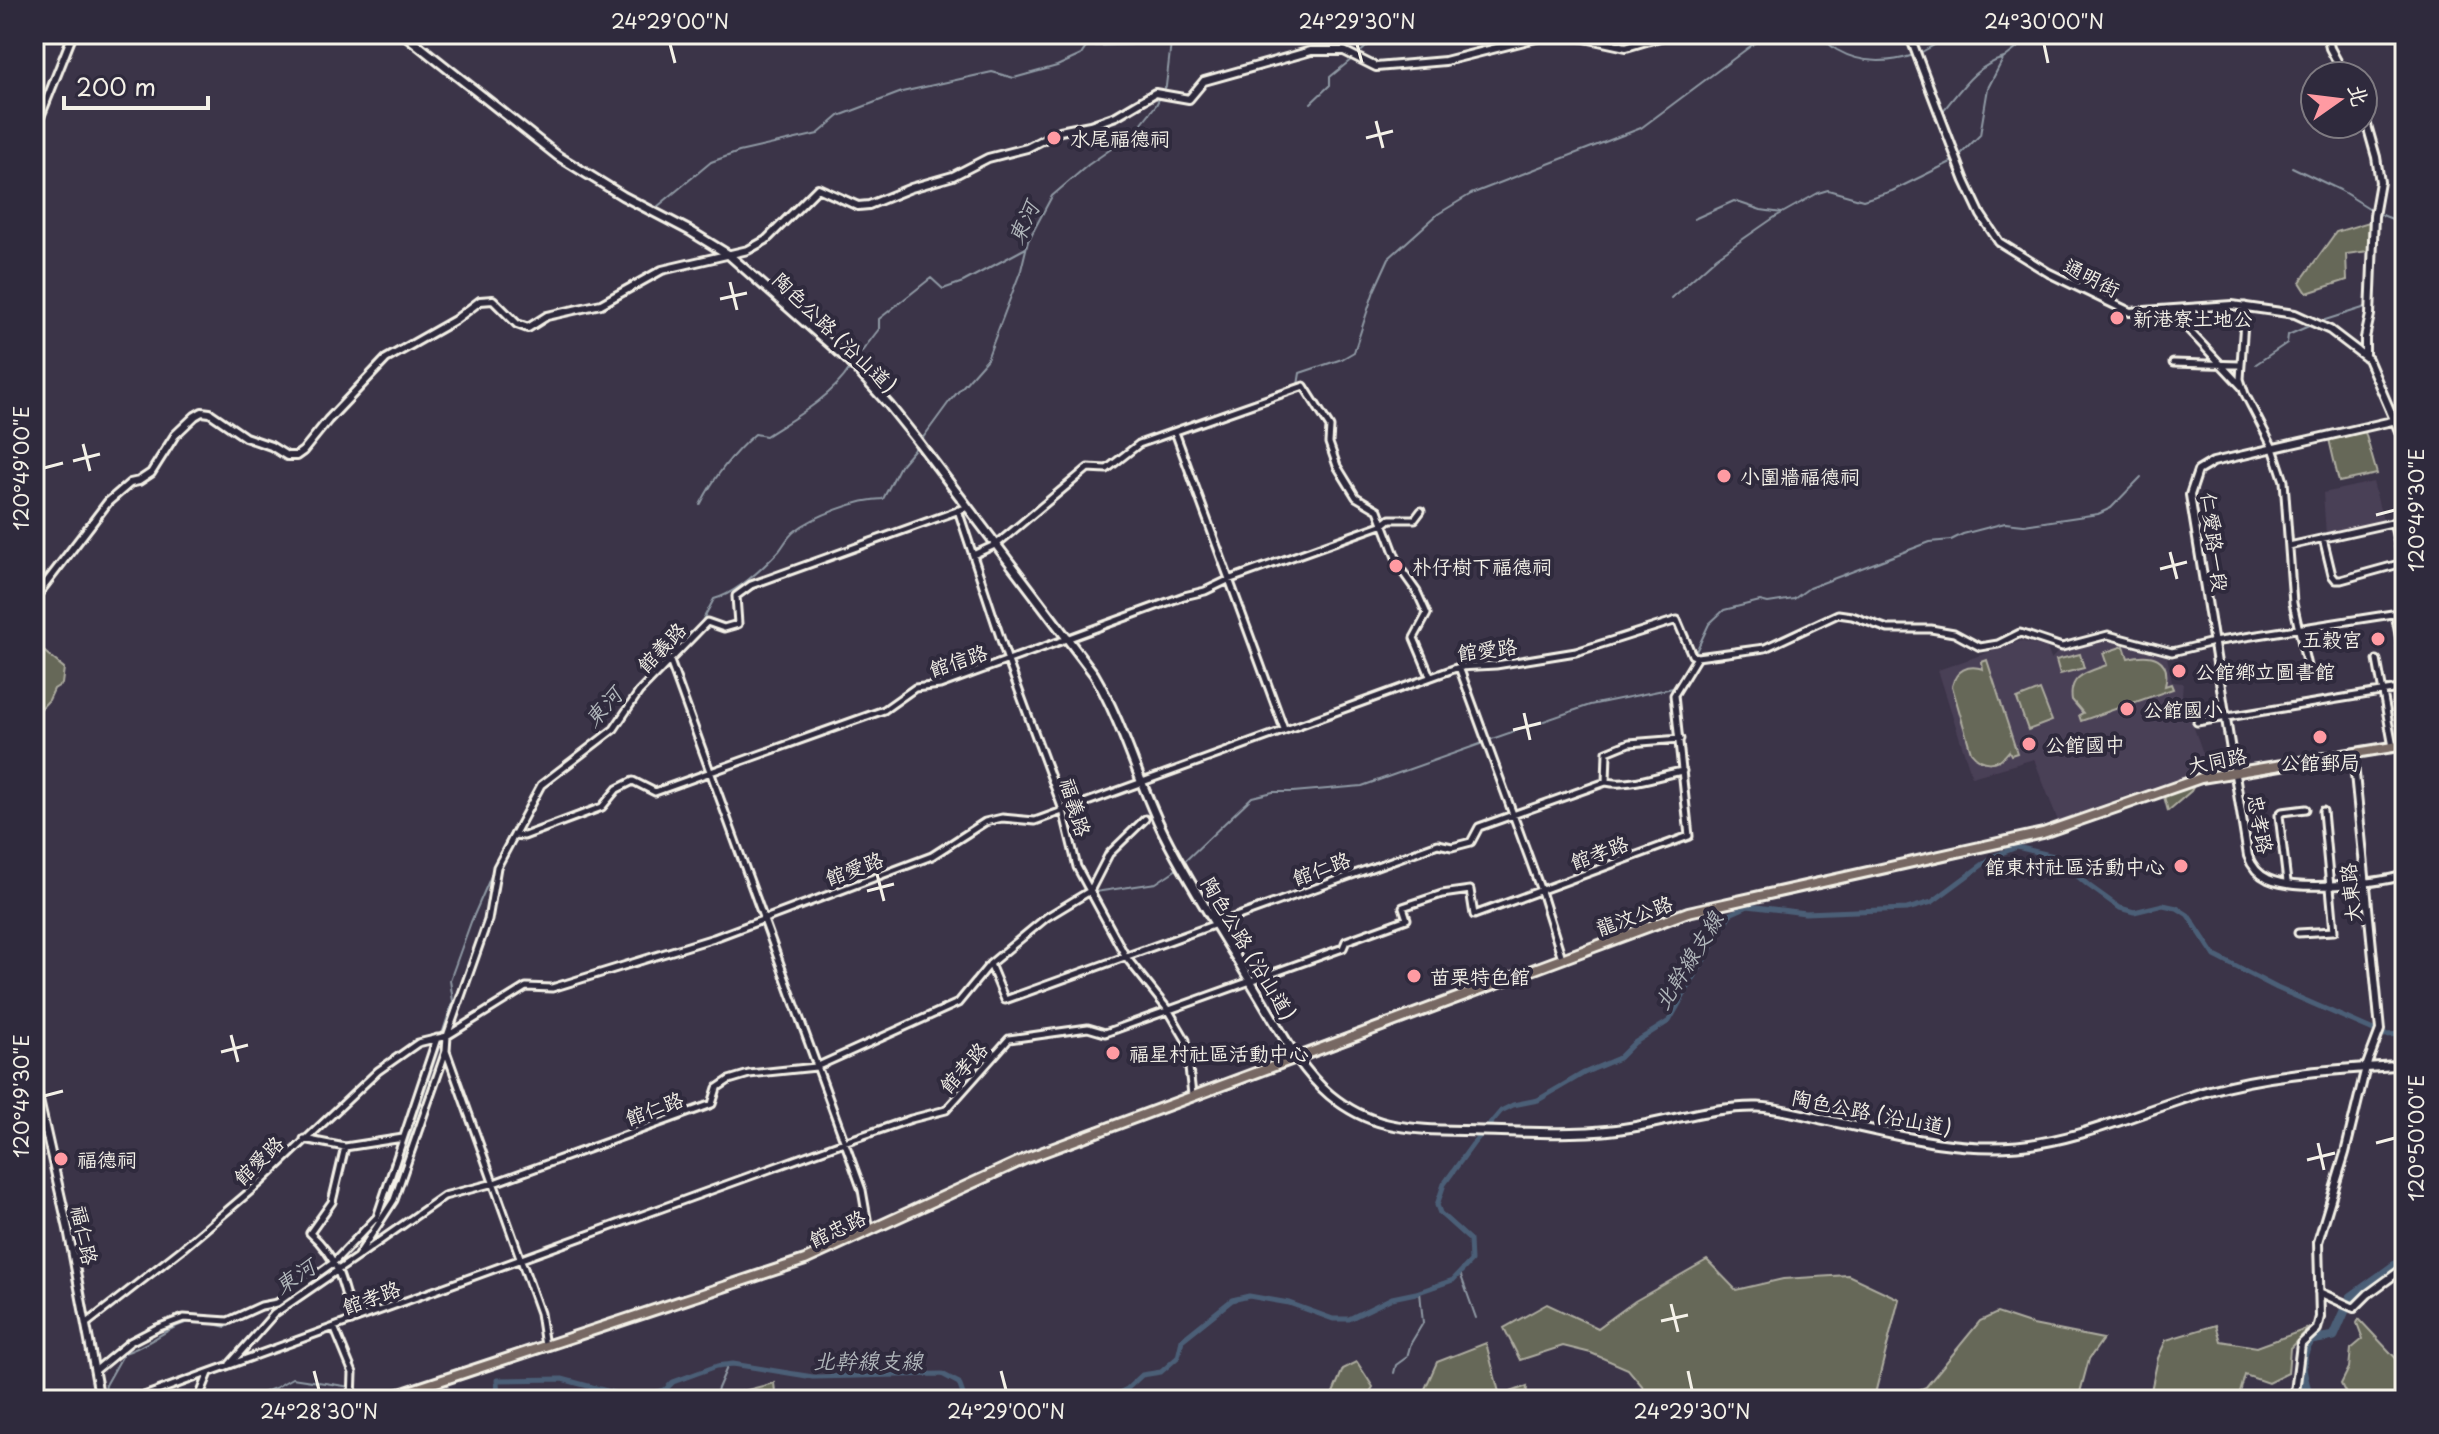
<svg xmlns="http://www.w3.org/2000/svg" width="2439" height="1434" font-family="'Playpen Sans','LXGW WenKai TC',sans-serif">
<rect width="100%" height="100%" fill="#3b3448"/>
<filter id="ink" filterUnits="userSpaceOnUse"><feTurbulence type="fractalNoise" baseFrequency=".0125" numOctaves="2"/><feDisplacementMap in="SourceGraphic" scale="16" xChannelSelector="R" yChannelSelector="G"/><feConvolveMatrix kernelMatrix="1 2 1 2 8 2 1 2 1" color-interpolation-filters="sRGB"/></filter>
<g filter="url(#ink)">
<path fill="#4a3f56" d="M2373,482L2383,521L2326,535L2323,493Z
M2021,641L2047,648L2051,659L2058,652L2110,641L2167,657L2172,682L2183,683L2182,694L2206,762L2203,770L2114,800L2058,821L2034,759L1972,777L1938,670Z"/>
<path fill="#666758" stroke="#adaca0" stroke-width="2" d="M2369,222L2368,251L2346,254L2347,280L2307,293L2300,282L2336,232Z
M2365,432L2377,474L2339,482L2329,439Z
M34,643L64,668L62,684L54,689L49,700L34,716Z
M2124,646L2128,658C2151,652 2172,657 2165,686L2171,684L2173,689L2081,721L2079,715L2083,713L2072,700C2068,675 2088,672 2107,665L2103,653Z
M2080,654L2084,668L2060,674L2056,660Z
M1987,660L2017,753L2011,755L2009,751C1998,766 1982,766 1971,752L1952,686C1956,670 1968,664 1983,669L1982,662Z
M2040,690L2052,721L2028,730L2017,699Z
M2195,784L2191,791L2168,811L2163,793Z
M1707,1260L1736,1290L1783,1279L1848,1275L1899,1299L1875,1394L1902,1397L1926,1387L1980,1321L1997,1313L2033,1325L2103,1339L2089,1359L2078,1400H1654L1628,1369L1591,1353L1563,1346L1520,1360L1504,1328L1547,1304L1598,1328L1635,1301Z
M2359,1319L2404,1367L2405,1386L2402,1400H2349L2341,1384L2349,1368L2351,1349L2363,1339L2357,1323Z
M2216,1325L2221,1341L2257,1347L2309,1328L2290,1348L2288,1373L2268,1383L2245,1375L2238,1400H2149L2158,1358L2166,1340Z
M1486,1343L1500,1396L1527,1386L1526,1400H1420L1437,1362Z
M1357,1362L1373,1387L1365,1400H1330L1343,1369Z
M774,1383L776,1400H723L736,1393Z"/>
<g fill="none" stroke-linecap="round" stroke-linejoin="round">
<path stroke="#8f99a4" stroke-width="2" d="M1816,34C1824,38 1829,45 1837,50C1861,64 1889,63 1914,55
M1920,53L1954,34
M1357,55L1381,34
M1311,103L1330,85V77L1352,59
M1943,111C1962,88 1975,66 2004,58
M1958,157L1980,135L1988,88L2003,59L2035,34
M2292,167L2340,190L2372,210
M657,207L711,162L739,152L818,134L839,116L902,92L992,72L1014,78L1057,66L1081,55L1087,46C1107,44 1147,48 1160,34
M2377,213L2405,224
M1694,219L1734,201L1761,210L1782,213
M2401,292L2405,287
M1671,298L1717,257L1775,217L1818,193L1828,190L1863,200L1892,191L1953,161
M2322,321L2369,306
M853,363L879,329V319L931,278L943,289L963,282L1026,248
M2256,364L2287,343L2288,335L2309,326
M1285,388L1298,385L1300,373L1342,359L1354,352L1374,291L1389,258L1438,214L1471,194L1641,128L1756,42L1787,34
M922,439L949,402L987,359L1021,270L1028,241L1052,196L1088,165L1134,133L1156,105L1166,86L1172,34
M700,505C714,477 731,455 755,434L766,436C794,418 832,397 850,368
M1674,718L1675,733
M1489,740L1590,705L1673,688L1692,660L1709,624L1724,610L1760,601L1768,603L1794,599L1809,588L1930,542L1951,540L1963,534L2005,523L2024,525L2098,514L2111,508L2141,477
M1184,862L1252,797L1273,792H1293L1362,786L1483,743
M1095,892L1156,883L1180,867
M442,1034L453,1001L450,980L471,922L508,837L541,781L610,728L649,675L701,623L714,599C737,593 762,569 779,551C784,545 788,536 795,531C814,516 859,499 883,499L900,466L918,445
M380,1216L389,1199L441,1041
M338,1264L377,1222
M1460,1273L1476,1318
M201,1321L226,1327L257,1311L277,1307L333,1268
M1394,1373L1396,1365L1407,1357L1411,1343L1423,1323L1420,1292
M355,1392L357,1400
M103,1399L106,1385L124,1353C150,1346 168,1325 195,1321
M199,1400L249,1398L275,1388L292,1378L351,1387
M713,1400L728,1365"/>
<path stroke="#4c5f77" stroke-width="5" d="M498,1400L497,1380L562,1379L618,1394L639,1397L665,1390L673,1382L717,1366L733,1364L813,1377L942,1374L959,1383L965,1400
M1105,1400L1127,1389L1142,1375L1161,1372L1178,1357L1182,1340L1232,1300L1249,1296L1289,1303L1333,1319H1349L1392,1298L1416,1293L1453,1280L1471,1261L1470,1240L1440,1213L1437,1205L1444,1184L1473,1144L1501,1111L1513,1105L1538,1100L1584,1073L1619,1058L1634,1043L1669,1021L1730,914L1748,906L1805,913L1907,909L1932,902L1994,856L2017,847L2054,856L2088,885L2120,908L2134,912L2163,905L2177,908L2188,915L2215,956L2277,988L2385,1035L2405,1034"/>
<path stroke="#4c5f77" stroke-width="9" d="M2310,1400C2303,1376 2296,1361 2311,1340L2334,1336L2351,1297L2405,1258"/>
<defs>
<path id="minor" d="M2245,306L2240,379L2245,394L2273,448L2284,481L2293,603L2308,671
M2171,311L2243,388
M2173,363L2240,365
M1175,432L1284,729
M958,510L1008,661L1063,810L1077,867L1126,957L1169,1011L1186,1040L1192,1095
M2323,538L2332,575L2336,580H2341L2399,564L2401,556L2393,522
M2289,546L2405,520
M973,555L997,544L1088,468L1107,469L1139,444L1304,386L1330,427L1329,443L1337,466L1356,497L1378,510L1400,568L1417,592L1427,614L1414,638L1430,676
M2395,614L2403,655
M1697,657L1765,648L1838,614L1852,616L1888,629H1931L1954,633L1980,647L1998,644L2020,633L2062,647L2108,635L2172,652L2213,642L2405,612
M2377,660L2393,747
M670,661L862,1190L869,1230
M1459,667L1541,891L1562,958
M2197,722L2405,688
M1606,782L1607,752L1629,743L1680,739
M514,835L524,836L602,807L617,789L633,781L655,792L884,710L915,688L940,685L1184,596L1205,591L1228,580L1384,524L1390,519H1415L1421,511
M2287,882L2279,815L2282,812L2306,809
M2298,933L2334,931L2323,811
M990,964L1005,1000L1438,844L1452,847L1471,842L1479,827L1606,782C1630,787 1658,775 1683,771
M304,1139L345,1147L403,1138
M345,1147L332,1202L310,1233C339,1259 343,1284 352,1321
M357,1257L444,1196L494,1183L712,1104L717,1088L729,1080L749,1074L816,1067L958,1003L990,964L1047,917L1090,891L1109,854L1145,819
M86,1324L182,1249L261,1182L378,1071L418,1043L447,1036L526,987L552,988L714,938L932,856L985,822L1002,818L1035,821L1459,667L1496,665L1576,652L1677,620L1692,655L1697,657
M334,1327L353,1373L352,1400
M545,1346L540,1313L446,1051L447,1036L488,920L497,867L541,785L614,729L639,692L707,622L724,628L738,624L736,596L751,585L968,507
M230,1364L274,1314L357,1257L394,1200L446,1051
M95,1371L130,1342L157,1328L184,1318L228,1321L261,1306L277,1303L333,1263L377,1217L437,1038
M133,1400L844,1142L911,1119L946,1110L1009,1039L1088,1028L1105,1033L1343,948L1346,941L1407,919L1403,907L1442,894L1470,890L1474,915L1689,836L1674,695L1697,657
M198,1400L209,1373"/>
<path id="tertiary" d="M1566,34L1626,47L1670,34
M1909,34L1965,181L1981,215L1999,242L2049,273L2130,312L2232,305L2295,314L2330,330L2368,359L2405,445
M2327,34L2330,48L2345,76
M2363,111L2376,157L2380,182L2374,216L2370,315L2365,338V354
M34,132L73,34
M2405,418L2213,462L2198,471L2190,495L2248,856C2252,867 2258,874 2268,879C2297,892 2375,884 2405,875
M34,599L108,502L130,483L139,481L151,473L175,435L195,416L202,412L210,413L245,437L271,446L287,456H296L303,451L328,420L386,359L455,320L480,301L493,300L517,324L528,328L547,316L601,304L662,270L748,250L766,240L818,188L858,206L869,205L911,188L953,176L988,158L1027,148L1060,131L1090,125L1116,116L1155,93L1189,99L1204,81L1311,51H1344L1376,67L1445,61L1552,34
M34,1078L68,1229L100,1400
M2319,1292L2354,1308L2368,1294L2405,1267
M2294,1400L2301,1344L2317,1329L2320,1317L2318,1242L2345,1153L2366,1067L2380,1030L2353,753"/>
<path id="secondary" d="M404,34L558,156L623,196L690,231L729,255L849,361L889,405L917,440L1094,674C1124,725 1138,782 1164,834C1191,888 1226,940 1257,992C1279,1028 1298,1068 1330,1095C1347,1109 1366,1119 1387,1124C1418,1131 1450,1130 1482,1131C1532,1132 1583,1136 1633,1127C1674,1120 1716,1106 1758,1107C1779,1108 1801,1114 1821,1119C1885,1132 1951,1152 2017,1146C2082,1140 2146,1109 2208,1091C2272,1073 2339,1069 2405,1065"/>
<path id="primary" d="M382,1400L805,1260L1027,1158L1688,912L2043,833L2201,778L2405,745"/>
</defs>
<use href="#minor" stroke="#f4f1e8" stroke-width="11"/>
<use href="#tertiary" stroke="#f4f1e8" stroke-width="12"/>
<use href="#secondary" stroke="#f4f1e8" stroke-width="13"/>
<use href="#primary" stroke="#f4f1e8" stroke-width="14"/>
<use href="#minor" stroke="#2f2a3d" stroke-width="5"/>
<use href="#tertiary" stroke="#2f2a3d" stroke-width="6"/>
<use href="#secondary" stroke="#2f2a3d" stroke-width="7"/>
<use href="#primary" stroke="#776864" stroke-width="8"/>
</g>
</g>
<path fill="none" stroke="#f4f1e8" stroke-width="3" d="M670,44L675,63M1357,44L1362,63M2044,44L2048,63M1376,121L1383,148M1366,138L1393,131M730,282L737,310M720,299L747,293M83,444L90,471M73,461L100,454M44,468L63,463M2376,515L2395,510M2170,552L2177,579M2160,569L2187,562M1524,713L1530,740M1513,730L1541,723M877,874L884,901M867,891L894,884M231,1035L238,1062M221,1052L248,1045M44,1096L63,1091M2318,1143L2324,1170M2376,1143L2395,1138M2307,1160L2335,1153M1671,1304L1678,1332M1661,1321L1688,1315M314,1371L319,1390M1001,1371L1006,1390M1688,1371L1692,1390"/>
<g fill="#ff9aa2" stroke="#2f2a3d" stroke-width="3">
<circle cx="1054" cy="138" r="8"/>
<circle cx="2117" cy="318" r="8"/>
<circle cx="1724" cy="476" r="8"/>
<circle cx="1396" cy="566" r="8"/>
<circle cx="2378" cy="639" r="8"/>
<circle cx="2179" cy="671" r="8"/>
<circle cx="2127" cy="709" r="8"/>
<circle cx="2320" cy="737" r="8"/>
<circle cx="2029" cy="744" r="8"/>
<circle cx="2181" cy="866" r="8"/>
<circle cx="1414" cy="976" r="8"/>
<circle cx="1113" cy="1053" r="8"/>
<circle cx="61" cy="1159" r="8"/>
</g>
<g text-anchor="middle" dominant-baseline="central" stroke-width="8" stroke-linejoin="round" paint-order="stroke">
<g font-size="20" fill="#f4f1e8" stroke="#2f2a3d" text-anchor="start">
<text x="1070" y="138">水尾福德祠</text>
<text x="2133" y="318">新港寮土地公</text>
<text x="1740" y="476">小圍牆福德祠</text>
<text x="1412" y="566">朴仔樹下福德祠</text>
<text x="2362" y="639" text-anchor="end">五穀宮</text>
<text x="2195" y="671">公館鄉立圖書館</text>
<text x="2143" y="709">公館國小</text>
<text x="2045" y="744">公館國中</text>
<text x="2320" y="762" text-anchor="middle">公館郵局</text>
<text x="2165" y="866" text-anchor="end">館東村社區活動中心</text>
<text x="1430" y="976">苗栗特色館</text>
<text x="1129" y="1053">福星村社區活動中心</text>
<text x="77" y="1159">福德祠</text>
</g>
<g font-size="20" fill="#f4f1e8" stroke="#2f2a3d">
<text transform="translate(2092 277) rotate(27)">通明街</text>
<text transform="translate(835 332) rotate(44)">陶色公路 (沿山道)</text>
<text transform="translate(2215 542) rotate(83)">仁愛路一段</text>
<text transform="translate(661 647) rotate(-46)">館義路</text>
<text transform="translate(1487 649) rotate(-7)">館愛路</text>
<text transform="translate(958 660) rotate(-18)">館信路</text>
<text transform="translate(2217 760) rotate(-11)">大同路</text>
<text transform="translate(1076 807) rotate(73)">福義路</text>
<text transform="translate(2261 824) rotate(79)">忠孝路</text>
<text transform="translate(1599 852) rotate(-20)">館孝路</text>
<text transform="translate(854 868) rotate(-20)">館愛路</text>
<text transform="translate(1321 868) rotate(-20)">館仁路</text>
<text transform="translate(2350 893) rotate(-96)">大東路</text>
<text transform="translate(1634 915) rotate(-20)">龍汶公路</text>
<text transform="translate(1249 948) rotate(59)">陶色公路 (沿山道)</text>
<text transform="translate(963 1067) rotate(-48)">館孝路</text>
<text transform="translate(654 1108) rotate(-20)">館仁路</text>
<text transform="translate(1872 1112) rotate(11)">陶色公路 (沿山道)</text>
<text transform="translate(258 1160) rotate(-44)">館愛路</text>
<text transform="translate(837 1228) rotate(-25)">館忠路</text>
<text transform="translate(85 1235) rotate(78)">福仁路</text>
<text transform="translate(371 1297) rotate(-20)">館孝路</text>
</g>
<g font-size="22" font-style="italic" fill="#b1b7bb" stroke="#2f2a3d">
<text transform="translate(1022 222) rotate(-65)">東河</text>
<text transform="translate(602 706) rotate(-48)">東河</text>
<text transform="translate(1687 960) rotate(-58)">北幹線支線</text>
<text transform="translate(294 1275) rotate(-34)">東河</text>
<text x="868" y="1359">北幹線支線</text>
</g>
</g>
<rect width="2439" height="1434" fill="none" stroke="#2f2a3d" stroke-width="88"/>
<g transform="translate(2339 100) rotate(76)"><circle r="38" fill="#2f2a3d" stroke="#7e7a81" stroke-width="2"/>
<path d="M0-6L14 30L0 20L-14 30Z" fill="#ff9aa2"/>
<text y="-12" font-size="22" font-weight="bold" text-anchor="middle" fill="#f4f1e8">北</text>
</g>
<path d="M64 96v12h144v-12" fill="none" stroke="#f4f1e8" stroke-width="4"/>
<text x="76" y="96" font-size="24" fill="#f4f1e8" stroke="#2f2a3d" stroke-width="6" paint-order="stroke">200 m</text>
<rect x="44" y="44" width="2351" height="1346" fill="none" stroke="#f4f1e8" stroke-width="3"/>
<g font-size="20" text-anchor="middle" fill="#f4f1e8">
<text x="670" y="29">24°29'00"N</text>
<text x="1357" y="29">24°29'30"N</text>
<text x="2044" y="29">24°30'00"N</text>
<text transform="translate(22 468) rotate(-90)" y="7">120°49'00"E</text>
<text transform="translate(2417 510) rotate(-90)" y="7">120°49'30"E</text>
<text transform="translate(22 1096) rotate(-90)" y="7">120°49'30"E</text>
<text transform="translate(2417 1138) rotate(-90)" y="7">120°50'00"E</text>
<text x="319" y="1419">24°28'30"N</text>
<text x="1006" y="1419">24°29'00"N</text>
<text x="1692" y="1419">24°29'30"N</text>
</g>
</svg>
